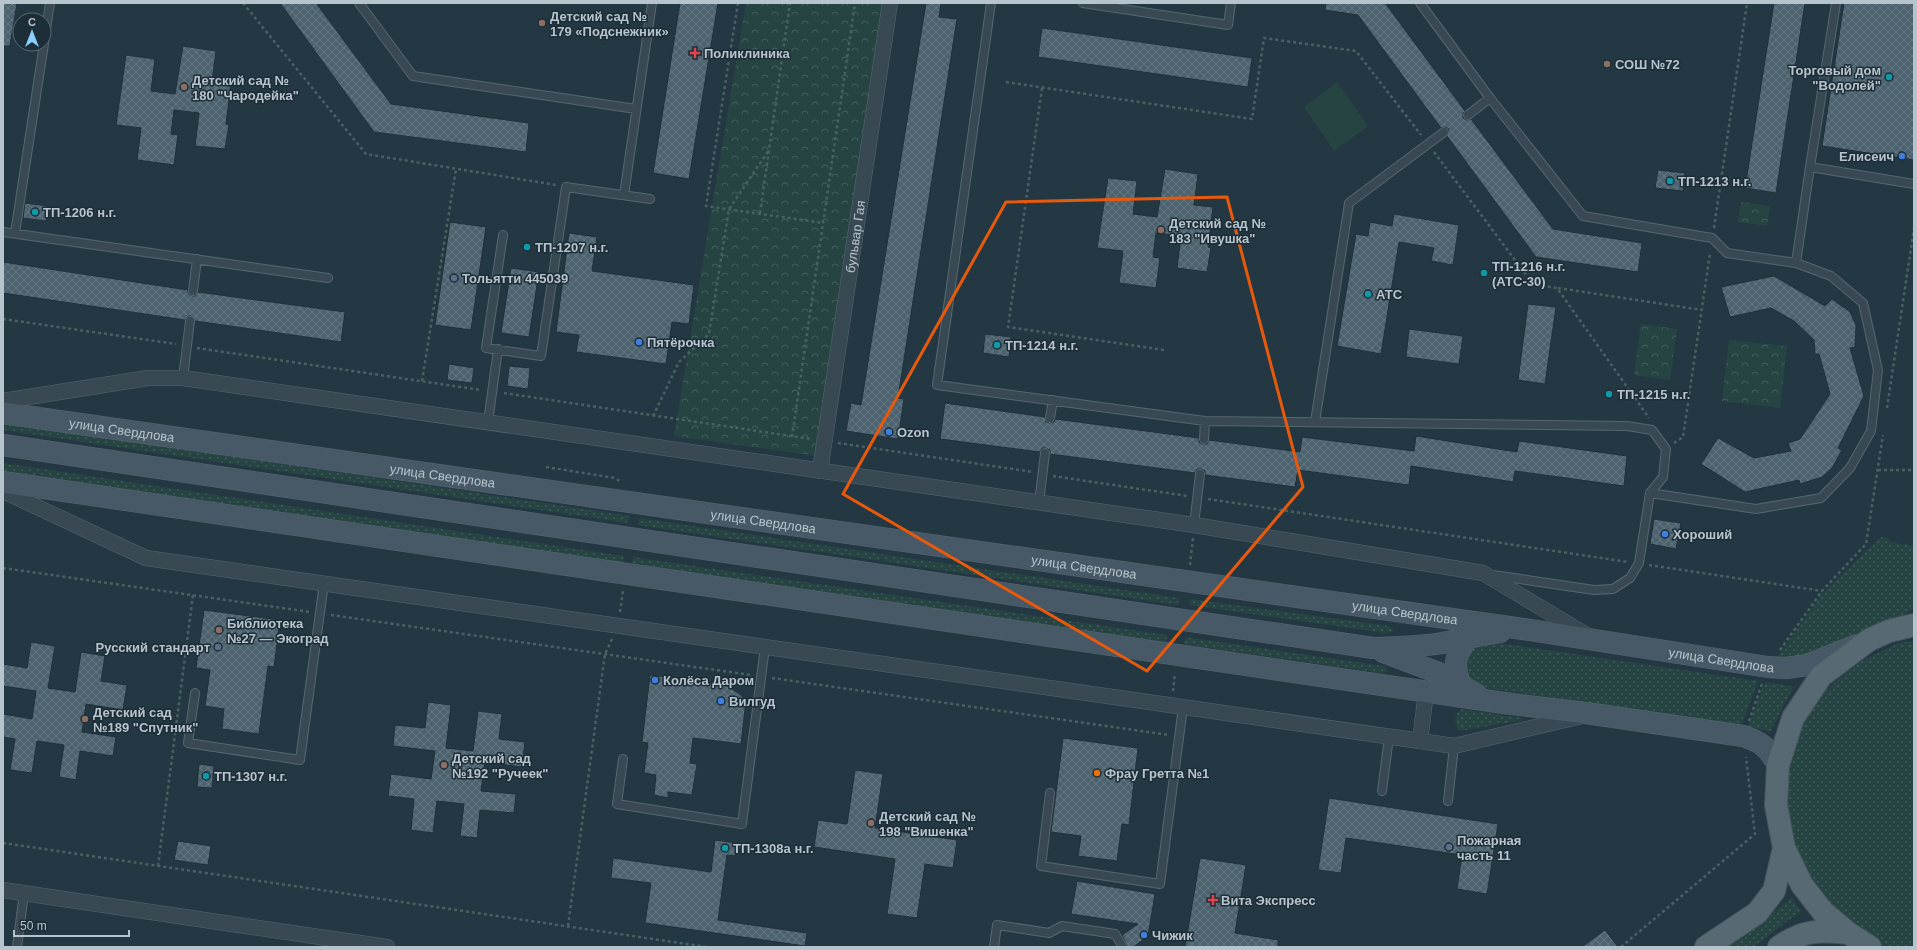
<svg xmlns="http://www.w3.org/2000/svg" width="1917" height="950" font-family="Helvetica,sans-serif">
<defs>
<pattern id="grass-dots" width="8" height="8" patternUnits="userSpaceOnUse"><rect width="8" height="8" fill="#264542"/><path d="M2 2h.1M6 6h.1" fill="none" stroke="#435e5c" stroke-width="1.8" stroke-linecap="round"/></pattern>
<pattern id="forest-crowns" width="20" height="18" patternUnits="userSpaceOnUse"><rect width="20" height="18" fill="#264542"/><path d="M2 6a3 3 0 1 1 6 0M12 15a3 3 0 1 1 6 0" fill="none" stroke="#435e5c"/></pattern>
<pattern id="building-cross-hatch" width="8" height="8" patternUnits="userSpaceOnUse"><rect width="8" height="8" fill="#4d626f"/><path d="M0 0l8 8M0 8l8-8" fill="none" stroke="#647782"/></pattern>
</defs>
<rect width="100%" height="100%" fill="#243844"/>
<path fill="url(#grass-dots)" d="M3,422L630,516L628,523L3,430Z
M3,463L624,556L623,563L3,471Z
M639,518L1179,598L1178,605L638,525Z
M1881,537L1888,538L1891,542L1914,546V607C1907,616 1848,646 1836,650C1816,655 1795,657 1775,660L1824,592Z
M633,557L1167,635L1166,642L632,565Z
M1190,599L1389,626L1393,629L1392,632L1387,633L1189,605Z
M1185,637L1384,666L1387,669V672L1382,673L1184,644Z
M1485,641L1758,681L1741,726L1472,686L1461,661L1463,653Z
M1914,641V947H1885L1845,924L1812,889L1790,846L1783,799L1790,751L1813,704L1850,667L1898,643Z
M1765,682L1794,687L1785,702L1771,731L1748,727Z
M1461,709L1523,718V720L1460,731C1453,724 1454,716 1461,709Z
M1792,898L1801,911L1753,947H1726Z"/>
<path fill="url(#forest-crowns)" d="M746,3H884L818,456L674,436Z
M1741,202L1770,206L1767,226L1738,222Z
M1641,324L1677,329L1670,380L1634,375Z
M1729,340L1787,346L1780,408L1722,401Z"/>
<path fill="#264542" d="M1337,82L1368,126L1334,151L1304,107Z"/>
<path fill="url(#building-cross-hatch)" stroke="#20303a" d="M3,3H17L10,46H3Z
M280,3H316L391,104L529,123L526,152L374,132Z
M680,3H718L689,179L653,173Z
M926,3H941L939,17L957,19L898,398L904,399L898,439L846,431L851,403L861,405Z
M1326,3H1385L1465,111L1463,113V118L1466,120L1471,119L1553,229L1642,243L1638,272L1536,257L1447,136L1449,129L1446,127L1441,128L1358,15L1325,10Z
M1774,3H1805L1776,193L1745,188Z
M1844,3H1914V160L1822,146Z
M1042,28L1252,58L1248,87L1038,57Z
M183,46L216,51L212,82L231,84L226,124L229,125L225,149L195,146L199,113L174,110L171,134L178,135L174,165L137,160L141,128L116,125L126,55L155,59L151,91L175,94Z
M1165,169L1198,174L1194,205L1213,207L1208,247L1211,248L1207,272L1177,268L1181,236L1156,233L1153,257L1160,258L1156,288L1119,283L1123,251L1097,248L1108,178L1137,181L1133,214L1157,217Z
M1658,170L1685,173L1683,191L1655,188Z
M25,203L48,206L46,221L23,218Z
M1394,214L1459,225L1453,265L1431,261L1434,248L1399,242L1381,354L1337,346L1356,234L1368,236L1370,222L1392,226Z
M450,222L486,227L471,330L435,325Z
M569,233L597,237L592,271L694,285L689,324L672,322L666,364L576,352L579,335L556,332Z
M3,262L188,290V293L192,296H195L198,292L345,312L341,342L195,321L191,316H188L185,320L3,293Z
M511,268L539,272L529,337L501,333Z
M1774,276L1825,306L1832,299L1850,312L1856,325L1855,347L1850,348L1864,396L1838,448L1842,450L1832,468L1822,477L1800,484L1799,480L1745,492L1701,464L1718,438L1754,458L1791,451L1788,443L1800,439L1830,394L1819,354H1815L1814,340L1794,321L1771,308L1730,317L1721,287Z
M1528,304L1556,307L1545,384L1518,380Z
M1409,329L1463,336L1459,364L1406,357Z
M985,334L1011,337L1009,357L983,353Z
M449,364L474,368L472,383L447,380Z
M509,366L530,368L528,389L507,386Z
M945,403L1045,417L1046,422L1049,423L1054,422L1055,419L1199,438V442L1203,444H1207L1209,440L1300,452L1302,437L1414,451L1416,436L1517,452L1519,441L1627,456L1624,486L1515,471L1513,482L1411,466L1409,485L1298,470L1295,487L1205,475V471L1201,469H1197L1195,473L1050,454V450L1046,448H1042L1040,452L940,439Z
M1654,519L1681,523L1676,549L1650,544Z
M204,610L280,620L274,667L268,666L259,734L222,729L224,709L205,706L210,670L196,668Z
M31,642L55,646L48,688L75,692L81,652L105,656L101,681L127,685L123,710L86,704L82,732L116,737L113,756L80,751L76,780L59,777L64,745L37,741L32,773L10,770L15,739L3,737V714L32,719L36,691L3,686V664L27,668Z
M650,675L724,684L740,694L746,701L741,744L693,738L690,763L697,764L692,795L668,792V798L654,795L656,775L644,773L648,743L642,742Z
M428,702L451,705L446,748L473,751L478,711L502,714L499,739L525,742L522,767L485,762L481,791L516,794L514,813L480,810L477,838L460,836L464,804L437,801L433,833L411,830L414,799L388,796L391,774L431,779L435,751L393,746L395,725L425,728Z
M1063,738L1138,748L1129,825L1122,824L1117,861L1078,856L1081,836L1051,832Z
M199,764L214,766L212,788L197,787Z
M855,770L883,774L875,828L957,840L953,868L925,864L917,918L887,914L895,859L814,847L818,820L847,824Z
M1329,798L1498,824L1487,894L1457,889L1462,855L1346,838L1341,873L1318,870Z
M715,840L737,843L735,856L727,855L718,920L807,933L805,946L645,923L651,883L611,878L613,858L711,872Z
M178,841L211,846L208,865L174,860Z
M1200,858L1246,865L1235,933L1278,940V947H1185Z
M1077,881L1155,894L1148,936L1133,947H1128L1122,935L1138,924L1071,914Z
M1605,930L1618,947H1582Z"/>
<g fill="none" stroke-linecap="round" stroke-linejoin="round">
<defs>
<path id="service" d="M359,3L413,76L636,109
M991,3L937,385L1205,421L1627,426L1652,430L1666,449L1663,477L1650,493
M1083,3L1228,25L1231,3
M1420,3L1490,98L1583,216L1712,238L1727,253L1796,263
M44,42L50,3
M1468,115L1490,98
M1810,167L1836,3
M624,195L652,3
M3,232L328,278
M15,233L44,44
M503,235L486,348L541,356L566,187L650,199
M193,291L197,259
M183,378L190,321
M1050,418L1053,400
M488,422L498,349
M1315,422L1349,203L1444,132
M1204,439L1205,421
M1039,503L1045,453
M1194,525L1200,474
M1493,575L1594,590L1613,589L1630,578L1639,563L1650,493L1756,509L1821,498L1850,468L1871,431L1878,370L1863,303L1831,276L1796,263L1810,167L1914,184
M195,693L188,743L300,760L324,583
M623,759L617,804L742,824L765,647
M1382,791L1389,737
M1050,793L1041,866L1160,884L1183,707
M1448,801L1454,746
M17,947L24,893
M994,947L997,925L1049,933L1062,926L1115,934L1123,947"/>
<g id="minor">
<path d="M3,401L148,378H183L1194,525L1483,573L1590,637"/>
<path id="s1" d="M820,471L890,3"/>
<path d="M3,491L146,558L1420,741L1454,746L1582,716"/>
<path d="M1420,741L1426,692"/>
<path d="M3,890L387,947"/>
</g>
<g id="secondary">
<path id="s2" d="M3,413L1523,629L1768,667L1786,668L1807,665L1857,645"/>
<path d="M3,445L1373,648C1396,647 1419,647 1442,643C1462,640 1481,634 1500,632"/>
<path d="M3,482L1504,703L1593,714L1743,736C1762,742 1768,748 1778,765"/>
<path d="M1383,652L1439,673L1476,694"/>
<path d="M1461,686C1453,666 1454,655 1468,639"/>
</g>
<path id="primary" d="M1706,947L1757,913L1774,891L1784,848
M1779,947C1803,930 1818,930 1848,933
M1870,947L1848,933L1823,912L1802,885L1784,848L1776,805L1778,765L1793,718L1821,676L1869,640L1889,631L1914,625"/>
</defs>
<use href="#service" stroke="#576770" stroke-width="10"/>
<use href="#minor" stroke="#576770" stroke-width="16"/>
<use href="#secondary" stroke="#576770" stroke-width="22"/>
<use href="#primary" stroke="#46555f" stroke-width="24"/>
<path stroke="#476260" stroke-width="2.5" stroke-dasharray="3 3" stroke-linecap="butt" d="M243,3L366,154L556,185
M738,3L706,206L823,223
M1006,82L1252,119L1264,38L1356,51L1421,135
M1042,88L1008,327L1164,350
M1434,152L1533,284L1557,288L1649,418
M760,213L790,3
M1714,228L1747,3
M1558,288L1702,310
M3,319L176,344
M197,348L481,390
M422,381L456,169
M504,393L811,439
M1887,408L1914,228
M653,416L679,362L709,334L729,209L769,150
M792,437L855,3
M838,443L1033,472
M1674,443L1683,437L1710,253
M546,467L615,478L621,482
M1878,470H1914
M1053,476L1187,496
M1208,499L1628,562
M1190,565L1193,538
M1649,565L1822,591
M3,568L310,612
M620,612L623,591
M331,615L751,675
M1780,650L1822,591L1866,544L1883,435
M772,678L1169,735
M1173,691L1175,673
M1749,721L1762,684
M3,843L707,947
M158,866L193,595
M568,926L605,654L612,639
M1621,947L1755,834L1746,757"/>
<use href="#service" stroke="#394953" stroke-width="8"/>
<use href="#minor" stroke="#394953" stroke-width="15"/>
<use href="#secondary" stroke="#475966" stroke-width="21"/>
<use href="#primary" stroke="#576973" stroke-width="22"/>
</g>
<path fill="none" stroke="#e8590c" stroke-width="3" stroke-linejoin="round" d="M1227,197L1303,487L1147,671L843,494L1006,202Z"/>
<g fill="#8d6e63" stroke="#1e2e38" stroke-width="1.5">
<circle cx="542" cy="23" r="4"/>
<circle cx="1607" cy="64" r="4"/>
<circle cx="184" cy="87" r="4"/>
<circle cx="1161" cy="230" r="4"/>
<circle cx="219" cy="630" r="4"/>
<circle cx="85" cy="719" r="4"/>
<circle cx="444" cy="765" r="4"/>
<circle cx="871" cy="823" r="4"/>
</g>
<g fill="#e0444e" stroke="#1e2e38" stroke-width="1.5">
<path d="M693 47h4v4h4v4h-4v4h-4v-4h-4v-4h4z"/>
<path d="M1211 894h4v4h4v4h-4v4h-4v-4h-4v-4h4z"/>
</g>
<g fill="#0f9aa8" stroke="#1e2e38" stroke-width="1.5">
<circle cx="1889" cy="77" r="4"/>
<circle cx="1670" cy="181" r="4"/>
<circle cx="35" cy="212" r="4"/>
<circle cx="527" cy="247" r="4"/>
<circle cx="1484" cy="273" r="4"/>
<circle cx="1368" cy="294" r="4"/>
<circle cx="997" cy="345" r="4"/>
<circle cx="1609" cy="394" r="4"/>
<circle cx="206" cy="776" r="4"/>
<circle cx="725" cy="848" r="4"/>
</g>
<g fill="#3f7fe0" stroke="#1e2e38" stroke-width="1.5">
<circle cx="1902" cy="156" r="4"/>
<circle cx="639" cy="342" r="4"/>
<circle cx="889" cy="432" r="4"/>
<circle cx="1665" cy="534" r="4"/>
<circle cx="655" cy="680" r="4"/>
<circle cx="721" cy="701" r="4"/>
<circle cx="1144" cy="935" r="4"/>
</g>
<g fill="#5c6f8a" stroke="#1e2e38" stroke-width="1.5">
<circle cx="454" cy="278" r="4"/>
<circle cx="218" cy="647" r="4"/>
<circle cx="1449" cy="847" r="4"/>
</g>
<circle fill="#e8710a" stroke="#1e2e38" stroke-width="1.5" cx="1097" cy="773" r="4"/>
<g text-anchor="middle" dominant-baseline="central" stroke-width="3" stroke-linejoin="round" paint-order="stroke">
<g font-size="13" font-weight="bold" fill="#b6c4cd" stroke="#1e2e38" text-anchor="start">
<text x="550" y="16">Детский сад №<tspan x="550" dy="15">179 «Подснежник»</tspan></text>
<text x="704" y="53">Поликлиника</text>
<text x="1615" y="64">СОШ №72</text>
<text x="1881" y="70" text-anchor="end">Торговый дом<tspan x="1881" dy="15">"Водолей"</tspan></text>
<text x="192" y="80">Детский сад №<tspan x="192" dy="15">180 "Чародейка"</tspan></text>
<text x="1894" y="156" text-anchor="end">Елисеич</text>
<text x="1678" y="181">ТП-1213 н.г.</text>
<text x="43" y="212">ТП-1206 н.г.</text>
<text x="1169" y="223">Детский сад №<tspan x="1169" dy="15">183 "Ивушка"</tspan></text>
<text x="535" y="247">ТП-1207 н.г.</text>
<text x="1492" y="266">ТП-1216 н.г.<tspan x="1492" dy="15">(АТС-30)</tspan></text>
<text x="462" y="278">Тольятти 445039</text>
<text x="1376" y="294">АТС</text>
<text x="647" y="342">Пятёрочка</text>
<text x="1005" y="345">ТП-1214 н.г.</text>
<text x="1617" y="394">ТП-1215 н.г.</text>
<text x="897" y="432">Ozon</text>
<text x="1673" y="534">Хороший</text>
<text x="227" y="623">Библиотека<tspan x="227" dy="15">№27 — Экоград</tspan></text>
<text x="210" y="647" text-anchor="end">Русский стандарт</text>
<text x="663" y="680">Колёса Даром</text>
<text x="729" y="701">Вилгуд</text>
<text x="93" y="712">Детский сад<tspan x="93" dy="15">№189 "Спутник"</tspan></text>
<text x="452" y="758">Детский сад<tspan x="452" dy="15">№192 "Ручеек"</tspan></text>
<text x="1105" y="773">Фрау Гретта №1</text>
<text x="214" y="776">ТП-1307 н.г.</text>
<text x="879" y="816">Детский сад №<tspan x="879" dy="15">198 "Вишенка"</tspan></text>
<text x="1457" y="840">Пожарная<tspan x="1457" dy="15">часть 11</tspan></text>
<text x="733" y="848">ТП-1308а н.г.</text>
<text x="1221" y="900">Вита Экспресс</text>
<text x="1152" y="935">Чижик</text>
</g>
<g font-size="13" fill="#b6c4cd" stroke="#1e2e38">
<text stroke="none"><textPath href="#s1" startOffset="237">бульвар Гая</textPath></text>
<text stroke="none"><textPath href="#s2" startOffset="120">улица Свердлова</textPath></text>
<text stroke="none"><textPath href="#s2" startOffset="444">улица Свердлова</textPath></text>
<text stroke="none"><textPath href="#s2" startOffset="768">улица Свердлова</textPath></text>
<text stroke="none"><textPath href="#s2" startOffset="1092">улица Свердлова</textPath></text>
<text stroke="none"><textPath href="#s2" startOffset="1416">улица Свердлова</textPath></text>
<text stroke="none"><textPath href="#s2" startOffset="1736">улица Свердлова</textPath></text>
</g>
</g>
<rect width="1917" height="950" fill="none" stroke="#b6c4cd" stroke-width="8"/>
<g transform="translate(32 32)"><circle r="19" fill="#1e2e38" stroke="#5b6a74"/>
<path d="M0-3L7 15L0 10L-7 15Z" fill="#89cfff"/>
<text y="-6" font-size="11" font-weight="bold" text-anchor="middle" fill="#b6c4cd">С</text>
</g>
<path d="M14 930v6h115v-6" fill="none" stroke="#b6c4cd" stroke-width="2"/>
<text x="20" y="930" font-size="12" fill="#b6c4cd" stroke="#1e2e38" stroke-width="3" paint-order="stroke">50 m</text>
</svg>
